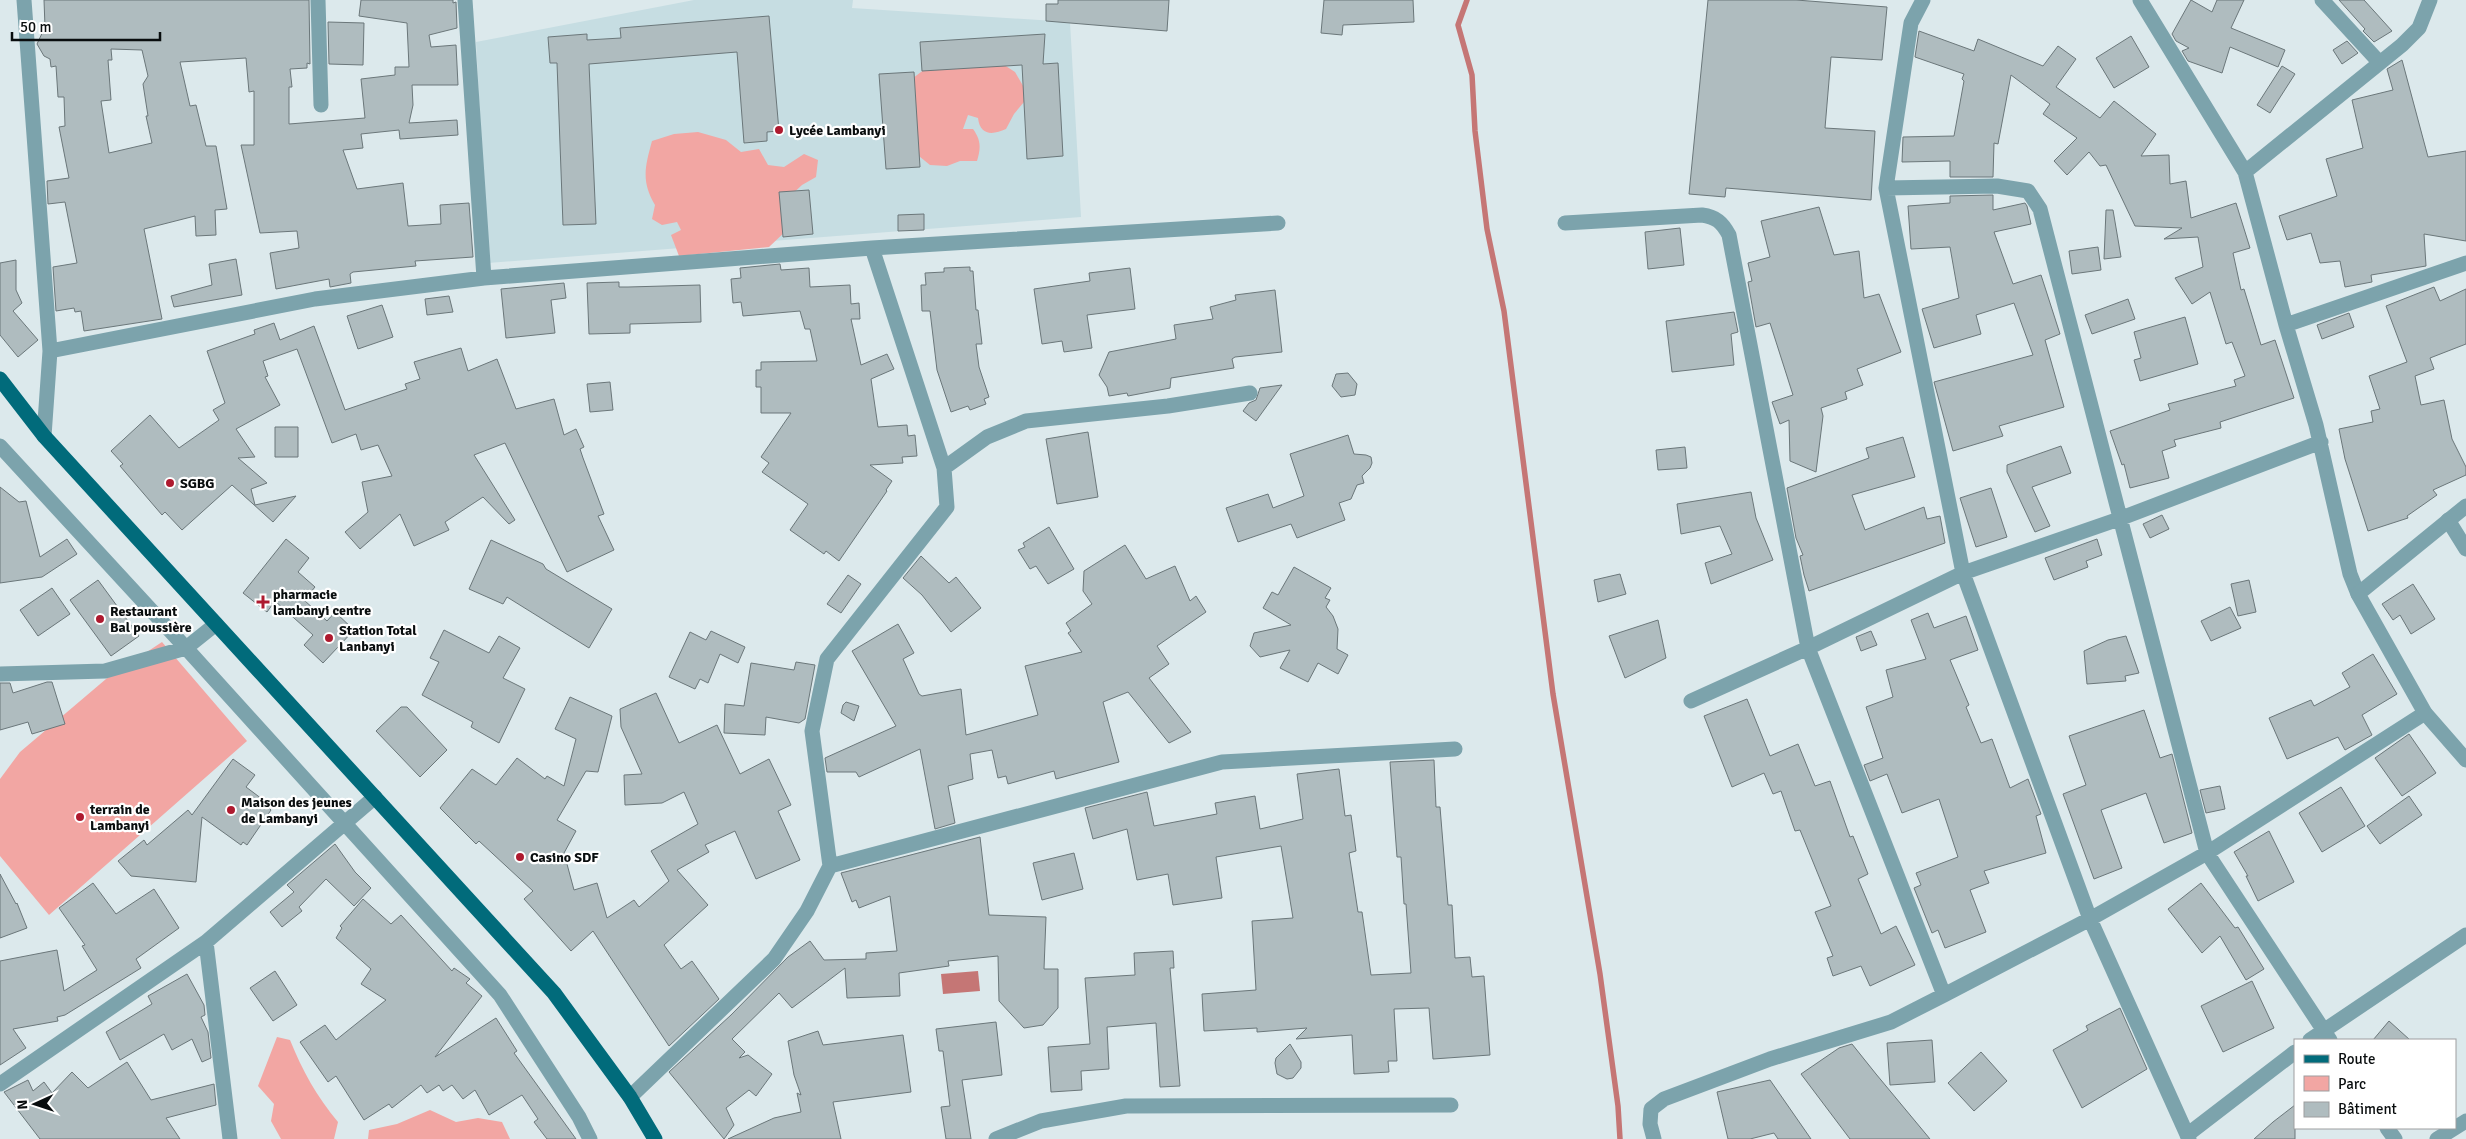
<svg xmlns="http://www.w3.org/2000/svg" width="2466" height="1139" font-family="Signika,sans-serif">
<rect width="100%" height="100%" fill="#dce9ec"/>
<path fill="#c6dde2" d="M694,0H853L852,8L1070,22L1081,217L488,263L476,42Z"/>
<path fill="#f2a6a3" d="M998,61L1015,72L1029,96L1014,114L1006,129C993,135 980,136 978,118L968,115L963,129H973C981,140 981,148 977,161H960L947,166L930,165L914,152L908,82L930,65Z
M698,132L726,140L741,152L759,149L768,165L784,167L804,154L818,160L816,177L802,185L788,198V229L769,247L679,256L671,235L681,230L677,222L662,225L652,219L655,205C641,181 645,167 652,141L674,134Z
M162,642L247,741L49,915L0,856V779L20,752L106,679Z
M277,1037L290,1040C302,1070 317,1097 338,1122L334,1139H281L271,1121L274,1104L258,1086Z
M430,1110L456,1122L478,1118L502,1122L510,1139H368L369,1130L397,1124Z"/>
<path fill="#c57675" d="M978,971L980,991L943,994L941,974Z"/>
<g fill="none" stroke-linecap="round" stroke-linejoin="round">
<path stroke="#c57675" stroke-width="5.5" d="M1467,0L1458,25L1472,75L1475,131L1487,229L1504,311L1553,694L1600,974L1618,1106L1620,1139"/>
</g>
<path fill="#afbcbf" stroke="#6b777a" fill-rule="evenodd" d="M44,0H309L310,64L307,63V68L290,69L292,87H289V124L365,118L361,79L395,75V67H409L407,23L359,16L361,0H453V3L456,2L457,28L429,35L431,47L456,45L458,85H412L413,105L409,123L457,120L458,135L400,139L399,130L361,134L363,148L343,150L357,189L403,183L408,226L441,224L440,205L469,203L473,257L415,261L416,266L353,272L350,274L351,283L330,287L329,279L276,289L270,253L299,248L297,231L260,233L241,145H254V91L249,92L246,58L180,62L190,106L196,105L206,146H216L227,209L215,210L216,235L196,236L195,216L144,229L162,319L84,331L81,311L75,312L74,308L56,311L53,267L77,263L65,202L48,204L47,181L69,178L59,127L65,126L64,97H58L56,66L51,67L50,59L44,56L37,44L45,27ZM111,49L142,50L148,76L143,84L148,116H146L152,143L109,153L101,101L111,100L108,60H112Z
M1058,0H1169L1167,31L1046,21V4H1058Z
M1324,0H1413L1414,22L1343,25L1342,35L1321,33Z
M1708,0H1796L1887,7L1882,60L1831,57L1825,128L1875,131L1871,200L1726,188L1725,197L1689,194Z
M2191,0L2212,12L2217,0H2244L2231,28L2285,50L2278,67L2230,47L2222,73L2188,61L2182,51L2189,48L2176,41L2172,34Z
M2339,0H2364L2392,31L2374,42L2363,31L2365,29Z
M769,16L779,131L767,132V141L744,143L737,52L589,64L596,224L563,225L557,63H550L548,37L587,34V40L621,38L620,28Z
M328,22L364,23L363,65L329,64Z
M1919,31L1974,51L1978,39L2043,66L2058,46L2076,59L2056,87L2100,118L2114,101L2156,134L2141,156L2169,155L2170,184L2186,181L2191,218L2236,203L2250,248L2233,253L2241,290L2244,289L2261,345L2275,340L2294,398L2220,422L2221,428L2174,440L2176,446L2162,451L2169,478L2130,488L2124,464L2122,465L2110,431L2170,410L2168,404L2236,386L2234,380L2245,376L2232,342L2226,344L2210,292L2192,304L2175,278L2203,267L2198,237L2164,239L2182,228L2135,226L2106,165L2100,166L2089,152L2067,175L2054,161L2077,138L2043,114L2050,104L2011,75L1998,144L1994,143L1993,177H1950V161L1902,162L1903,137L1954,136L1964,81L1962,79L1964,74L1915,57Z
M1045,34L1043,64L1058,63L1063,156L1027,159L1022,65L922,71L920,42Z
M2131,36L2149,67L2114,88L2096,58Z
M2347,41L2358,53L2342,64L2333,50Z
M2402,60L2428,157L2466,151V241L2424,234L2426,266L2371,275L2372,282L2345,287L2340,261L2320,263L2311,233L2287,240L2279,216L2337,196L2326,159L2363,148L2352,100L2393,90L2387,69Z
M2282,66L2295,74L2270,113L2257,105Z
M914,72L920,167L886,169L879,74Z
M809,190L813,234L783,237L779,192Z
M1993,195V210L2025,203L2027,206L2031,224L1994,232L2013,284L2041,275L2060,334L2045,340L2064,407L1999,426L2003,436L1953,451L1934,382L2033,355L2014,303L1976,315L1981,334L1934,348L1922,309L1959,298L1950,247L1911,249L1908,206L1950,203V196Z
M1819,207L1834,255L1859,251L1864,298L1879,294L1901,352L1857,369L1863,385L1845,392L1847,399L1821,408L1823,416L1816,472L1790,461L1789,420L1780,424L1772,402L1793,395L1770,323L1756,327L1748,282L1752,281L1748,263L1770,257L1761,221Z
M2106,210H2113L2121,257L2104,259Z
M924,214V230L898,231V215Z
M1680,228L1684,265L1648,269L1645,232Z
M2098,247L2101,270L2072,274L2069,251Z
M236,259L242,295L174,307L171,296L212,285L209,264Z
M16,260V290L22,303L13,311L38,340L18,357L0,335V263Z
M780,264L781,270L809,268L810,287L850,285L851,304L859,303L860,319H851L861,365L887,354L894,369L871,379L878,427L907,425L908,436L915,435L917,456L902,457L903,463L870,465L892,481L886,490L887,491L839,561L826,551L824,554L790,530L808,504L762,472L769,463L761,457L791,413H761V387H756V370H761V362L817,361L810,329H805L800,311L743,316L741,302L733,303L731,279L741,278L740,268Z
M970,267V271H973L976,310H978L982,344H976L979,367L989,397L984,399L986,404L970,410L968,406L951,412L937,370L930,311H922L921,285H926L925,273L944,272V268Z
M1130,268L1135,309L1087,315L1092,348L1064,352L1062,341L1042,344L1034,289L1090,281L1089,273Z
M619,282V287H628L700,285L701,322L630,324V333L589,334L587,283Z
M564,283L566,298L551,300L555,333L506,338L501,289Z
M2434,287L2440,301L2466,289V344L2430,358L2434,369L2415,376L2421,405L2444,400L2452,439L2466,467V475L2433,490L2437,495L2407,516L2408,518L2368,531L2345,459L2339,429L2373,422L2371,411L2380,409L2369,376L2407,362L2386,306Z
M1275,290L1282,352L1235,357L1232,359L1234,368L1171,378L1170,388L1128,396L1127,393L1109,396L1107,387L1099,375L1109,352L1176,339L1174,325L1213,319L1210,307L1236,300L1235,295Z
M449,296L453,312L427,315L425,299Z
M2128,299L2135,319L2092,334L2085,315Z
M382,305L393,337L358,349L347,316Z
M1734,312L1738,332L1731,334L1734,365L1672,372L1666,321Z
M2349,313L2354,327L2322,339L2317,325Z
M2185,317L2198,364L2140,381L2134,360L2141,358L2134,332Z
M274,323L280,340L314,326L345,410L407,389L405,384L420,379L414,362L461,348L468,371L497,359L516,409L554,399L564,435L576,429L584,447L580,449L583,458L604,514L598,516L614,550L567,572L505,443L474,455L515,520L509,524L483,497L445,522L449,530L414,546L400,514L360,549L345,532L368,512L362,482L392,476L378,445L361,450L356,434L332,443L297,349L263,361L268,376L265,377L280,405L236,429L255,457L238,458L267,483L251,489L255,505L296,496L273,522L232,485L182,530L165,512L162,515L120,466L123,464L111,451L150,415L179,448L219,420L213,410L225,403L207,351L255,334L254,330Z
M1348,373L1357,384L1355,395L1341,397L1332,386L1336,374Z
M610,382L613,410L590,412L587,384Z
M1282,385L1256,421L1243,411L1249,403L1256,400L1260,388Z
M275,427H298V457H275Z
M1088,432L1098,497L1057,504L1046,439Z
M1348,435L1354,454L1366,455L1371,457L1372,463L1370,468L1362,476L1364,483L1357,485L1351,499L1339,503L1345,520L1297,538L1291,524L1238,542L1226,508L1268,494L1273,508L1304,496L1290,454Z
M1903,437L1915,477L1852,495L1865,530L1924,507L1927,519L1940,516L1945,543L1809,591L1804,575L1800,556L1803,555L1796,538L1787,488L1869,458L1866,448Z
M2061,446L2071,473L2032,487L2050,526L2035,532L2007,472V465Z
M1685,447L1687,468L1658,470L1656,450Z
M0,487L19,502L26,501L40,557L67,539L77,554L42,577L0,583Z
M1991,488L2007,537L1976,547L1960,498Z
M1751,492L1756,518L1773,560L1711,584L1705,563L1732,554L1720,526L1681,534L1677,504Z
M2162,515L2169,529L2150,538L2143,524Z
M1049,527L1074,569L1048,584L1036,566L1030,569L1018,550L1025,547L1023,543Z
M286,539L309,558L298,572L315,587L304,600L327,621L335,612L354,630L323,663L304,645L313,635L275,601L267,612L243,593Z
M2097,539L2102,555L2086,561L2088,567L2054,580L2045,558Z
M491,540L543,564L546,569L612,609L589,648L507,597L503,604L469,589Z
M1125,545L1146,579L1175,566L1190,601L1196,596L1206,612L1157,646L1169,664L1149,678L1191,732L1169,743L1128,692L1103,702L1119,762L1056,779L1054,771L1008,784L1006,776L998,778L992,750L970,754L973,779L948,786L955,823L935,829L920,749L859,777L856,772H827L825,758L896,726L852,651L898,624L914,653L903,659L919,694L922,696L961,689L966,735L1038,715L1025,666L1082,652L1068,633L1071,631L1066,623L1092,604L1083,591L1084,571Z
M921,556L949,583L956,577L981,608L951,632L922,595L903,578Z
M1294,567L1331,588L1325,598L1330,600L1326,607L1333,616L1338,629L1337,649L1348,655L1338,674L1318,663L1308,682L1280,668L1290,650L1260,657L1250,646L1254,633L1291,625L1263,608L1272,592L1278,595Z
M1620,574L1626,594L1598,602L1594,580Z
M848,575L861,584L841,613L827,604Z
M98,580L139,636L111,656L70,600Z
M2249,580L2256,612L2238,616L2231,584Z
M2413,584L2435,619L2411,634L2400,615L2393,620L2382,604Z
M52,588L70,614L38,636L20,610Z
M2230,607L2241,628L2211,641L2201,621Z
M1928,613L1934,628L1966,616L1978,650L1950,660L1969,705L1966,707L1981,743L1992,739L2010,788L2028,779L2041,814L2036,816L2046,853L1984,871L1989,883L1970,890L1986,932L1945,948L1938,930L1932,933L1914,888L1921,885L1916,873L1958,857L1939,799L1902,813L1887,774L1870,781L1864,765L1883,758L1866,707L1893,697L1886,670L1926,659L1911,620Z
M1658,620L1666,658L1625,678L1609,636Z
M444,630L489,653L499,636L520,648L503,678L525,689L499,743L471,727L473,722L422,695L439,662L430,658Z
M711,631L745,647L738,663L720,654L708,683L700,679L695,689L669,677L690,632L706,640Z
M1871,631L1877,645L1861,651L1856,637Z
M2126,636L2139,673L2125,676L2126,681L2087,684L2084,651L2108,640Z
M2373,654L2397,694L2362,715L2372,735L2345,750L2338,737L2287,759L2269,718L2311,700L2314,706L2350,687L2342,673Z
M796,662L815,665L805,719L799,723L766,717L765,735L724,733L725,704L744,706L751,663L794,670Z
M47,682H52L65,724L32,734L28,722L0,730V683H10L13,693Z
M656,693L679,743L717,725L740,774L769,759L791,805L778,811L800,860L756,879L735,831L705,845L709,852L677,870L708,905L664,945L681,969L692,961L719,999L669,1046L593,931L571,951L524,899L533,891L479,841L476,844L440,808L472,769L496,785L517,758L545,779L547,776L564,786L576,739L555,729L570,697L612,716L598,772L586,771L557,820L576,831L564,853L574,890L597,883L607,918L634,900L639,907L669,881L651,851L698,824L684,792L662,803L625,805L624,775L642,774L621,727L620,709Z
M1747,699L1770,756L1798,744L1815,786L1830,781L1850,837L1853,836L1868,874L1858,879L1881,934L1896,926L1915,965L1870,986L1861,966L1833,976L1827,958L1833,956L1815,912L1831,906L1800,830L1795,831L1781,791L1773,794L1764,773L1732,787L1704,716Z
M846,702L859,706L854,721L841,713L843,705Z
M401,707H407L447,750L420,777L376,731Z
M2144,710L2160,758L2172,754L2192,833L2164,843L2146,793L2101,810L2122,868L2094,879L2063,794L2086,785L2069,736Z
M2409,734L2436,773L2402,796L2375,758Z
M233,759L255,775L246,787L270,805L268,807L271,810L247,845L243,842L241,845L202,817L196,882L131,876L118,861L144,840L147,845L188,810L192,815Z
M1434,760L1436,807H1440L1448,905H1452L1455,958L1470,957L1472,977L1484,976L1490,1055L1433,1059L1429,1008L1394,1009L1397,1061H1388L1389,1072L1354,1074L1352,1035L1296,1039L1307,1028L1257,1032V1028L1204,1031L1202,994L1256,990L1252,921L1293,918L1281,846L1216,857L1222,898L1173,905L1168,874L1137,880L1127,829L1093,839L1085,808L1147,792L1154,826L1217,814L1215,803L1255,796L1260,829L1303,819L1297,774L1339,769L1345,816L1351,815L1356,851L1349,853L1358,912H1362L1371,975L1411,973L1406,904H1404L1401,857H1397L1390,762Z
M2220,786L2225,809L2206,813L2200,790Z
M2341,787L2365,826L2322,852L2299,813Z
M2409,796L2422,815L2380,844L2367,826Z
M2269,831L2294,882L2258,901L2246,876H2248L2234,852Z
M980,837L989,915L1046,917L1044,969H1058V1008L1043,1025L1024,1028L999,1001L998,956L948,961L949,966L899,973L900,996L847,998L845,968L792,1008L779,993L732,1039L745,1052L739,1058L748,1055L772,1074L756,1096L749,1090L726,1108L734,1125L724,1139L669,1072L731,1015L788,957L810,941L824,960L866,959V953L897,951L890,896L859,908L856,900L852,902L841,873Z
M335,844L355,872L371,888L354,906L326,879L299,907L302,911L282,927L270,912L294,892L287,885Z
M1074,853L1083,889L1042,900L1033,863Z
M0,874L16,904L17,903L27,928L0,938Z
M93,883L116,914L154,889L179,928L136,959L141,968L65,1015L57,1017L58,1021L13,1029L26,1048L0,1065V961L57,950L64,991L97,970L82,946L85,945L59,908Z
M2201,883L2235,928L2238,927L2264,969L2246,980L2220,936L2202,953L2168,909Z
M363,899L391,924L401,915L452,971L454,968L470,979L466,983L482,996L435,1057L496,1018L517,1051L514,1053L576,1139H547L534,1122L538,1119L522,1095L489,1115L475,1090L463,1099L452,1085L443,1091L439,1085L427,1093L421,1085L392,1108L389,1104L364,1120L336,1076L328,1082L300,1042L325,1025L336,1040L386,1000L361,984L371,969L336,938L342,928L340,926Z
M1173,951L1174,968H1170L1180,1086L1160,1087L1156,1023L1107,1027L1109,1069L1081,1071L1082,1090L1051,1092L1048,1047L1090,1044L1085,978L1135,975L1134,953Z
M275,971L297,1005L273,1021L250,988Z
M187,974L204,1005L205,1015L201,1017L208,1032L211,1058L202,1062L192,1039L172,1050L164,1034L120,1060L106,1032L152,1004L148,996Z
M2252,981L2274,1028L2223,1052L2201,1006Z
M2120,1008L2147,1069L2082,1108L2053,1050L2088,1030L2086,1026Z
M2389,1021L2410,1040H2373Z
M996,1022L1002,1075L962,1080L971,1139H946L941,1107L950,1106L943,1051H939L936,1029Z
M818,1031L823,1045L903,1035L911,1092L833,1102L841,1139H728L774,1118L801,1112L797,1093L801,1095L794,1075L788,1041Z
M1932,1040L1935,1082L1890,1085L1887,1043Z
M1290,1044L1301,1062V1068L1293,1078L1287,1079L1277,1074L1275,1063L1276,1058Z
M1852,1044L1876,1074L1930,1139H1850L1801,1074L1839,1048Z
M1981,1052L2007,1081L1974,1111L1948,1083Z
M127,1062L151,1100L214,1084L216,1105L166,1118L180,1139H40L4,1092L28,1080L33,1091L44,1082L52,1093L72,1072L88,1088Z
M1770,1080L1811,1139H1778L1774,1133L1750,1139H1728L1717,1092Z
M2295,1105V1139H2254L2273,1122Z"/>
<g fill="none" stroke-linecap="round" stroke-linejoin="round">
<path stroke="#7ca3ac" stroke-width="15" d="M24,0L50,351L44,436
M318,0L321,105
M465,0L484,278
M1923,0L1911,23L1886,188L1963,573L2090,919L2189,1139
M2140,0L2245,172L2286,325L2316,425L2350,574L2358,594
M2322,0L2379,62
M2245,172L2402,45L2419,28L2430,0
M1886,188L1997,186L2028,191L2040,209L2207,853L2330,1040
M1565,223L1702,215C1716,217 1722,222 1729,235L1808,648L1944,995
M2286,325L2466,263
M50,351L315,299L484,278L872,248L1278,223
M0,446L186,648L500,995L579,1117L590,1139
M944,468L987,437L1026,421L1168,406L1250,393
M2448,520L2466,549
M0,674L105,671L186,648L216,624
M1691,701L1808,648L1963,573L2119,519L2321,442
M830,866L1222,762L1455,749
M206,942L230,1139
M2310,1040L2466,935
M0,1084L206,942L375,797
M630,1097L774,959L807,911L830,866L812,731L827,659L947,507L944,468L872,248
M2387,1128L2395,1139
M2187,1135L2295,1052
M996,1139L1041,1121L1126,1106L1451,1105
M1654,1139L1650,1124L1651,1109L1664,1099L1770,1059L1891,1022L1944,995L2090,919L2207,853L2425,713
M2437,1139L2466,1121"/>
<path stroke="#7ca3ac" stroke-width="15" d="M2466,506L2358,594L2425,713L2466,760"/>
<path stroke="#016b7b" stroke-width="15" d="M0,379L44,436L554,993L630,1097L655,1139"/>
</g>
<g fill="#ae1a2f" stroke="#fff" stroke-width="2">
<circle cx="779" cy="130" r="5"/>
<circle cx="170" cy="483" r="5"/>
<path d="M260.5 594.5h5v5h5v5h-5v5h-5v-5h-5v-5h5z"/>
<circle cx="100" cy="619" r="5"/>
<circle cx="329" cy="638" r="5"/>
<circle cx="231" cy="810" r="5"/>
<circle cx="80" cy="817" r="5"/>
<circle cx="520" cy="857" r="5"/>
</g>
<g text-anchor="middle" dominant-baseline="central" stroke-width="4.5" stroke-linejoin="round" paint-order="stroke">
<g font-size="14" font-weight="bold" fill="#090d0e" stroke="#fff" text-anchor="start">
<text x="789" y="130">Lycée Lambanyi</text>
<text x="180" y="483">SGBG</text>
<text x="273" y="594">pharmacie<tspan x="273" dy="16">lambanyi centre</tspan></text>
<text x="110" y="611">Restaurant<tspan x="110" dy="16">Bal poussière</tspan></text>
<text x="339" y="630">Station Total<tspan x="339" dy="16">Lanbanyi</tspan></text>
<text x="241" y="802">Maison des jeunes<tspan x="241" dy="16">de Lambanyi</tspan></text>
<text x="90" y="809">terrain de<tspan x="90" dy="16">Lambanyi</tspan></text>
<text x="530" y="857">Casino SDF</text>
</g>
</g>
<rect x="2294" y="1039" width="162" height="90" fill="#ffffff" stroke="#9d9e9f"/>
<rect x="2304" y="1055" width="25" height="8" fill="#016b7b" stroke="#9d9e9f"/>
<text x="2338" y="1064" font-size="15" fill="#090d0e">Route</text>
<rect x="2304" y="1076" width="25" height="15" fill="#f2a6a3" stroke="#9d9e9f"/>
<text x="2338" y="1089" font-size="15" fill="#090d0e">Parc</text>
<rect x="2304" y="1102" width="25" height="15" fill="#afbcbf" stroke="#9d9e9f"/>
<text x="2338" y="1114" font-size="15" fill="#090d0e">Bâtiment</text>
<g transform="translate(35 1104) rotate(267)" stroke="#ffffff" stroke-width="4" paint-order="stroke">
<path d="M0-4L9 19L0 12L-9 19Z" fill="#090d0e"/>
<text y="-8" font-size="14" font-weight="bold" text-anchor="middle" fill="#090d0e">N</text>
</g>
<path d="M12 32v8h148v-8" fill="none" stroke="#090d0e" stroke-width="2.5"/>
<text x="20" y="32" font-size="15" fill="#090d0e" stroke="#ffffff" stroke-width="4" paint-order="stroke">50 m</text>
</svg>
